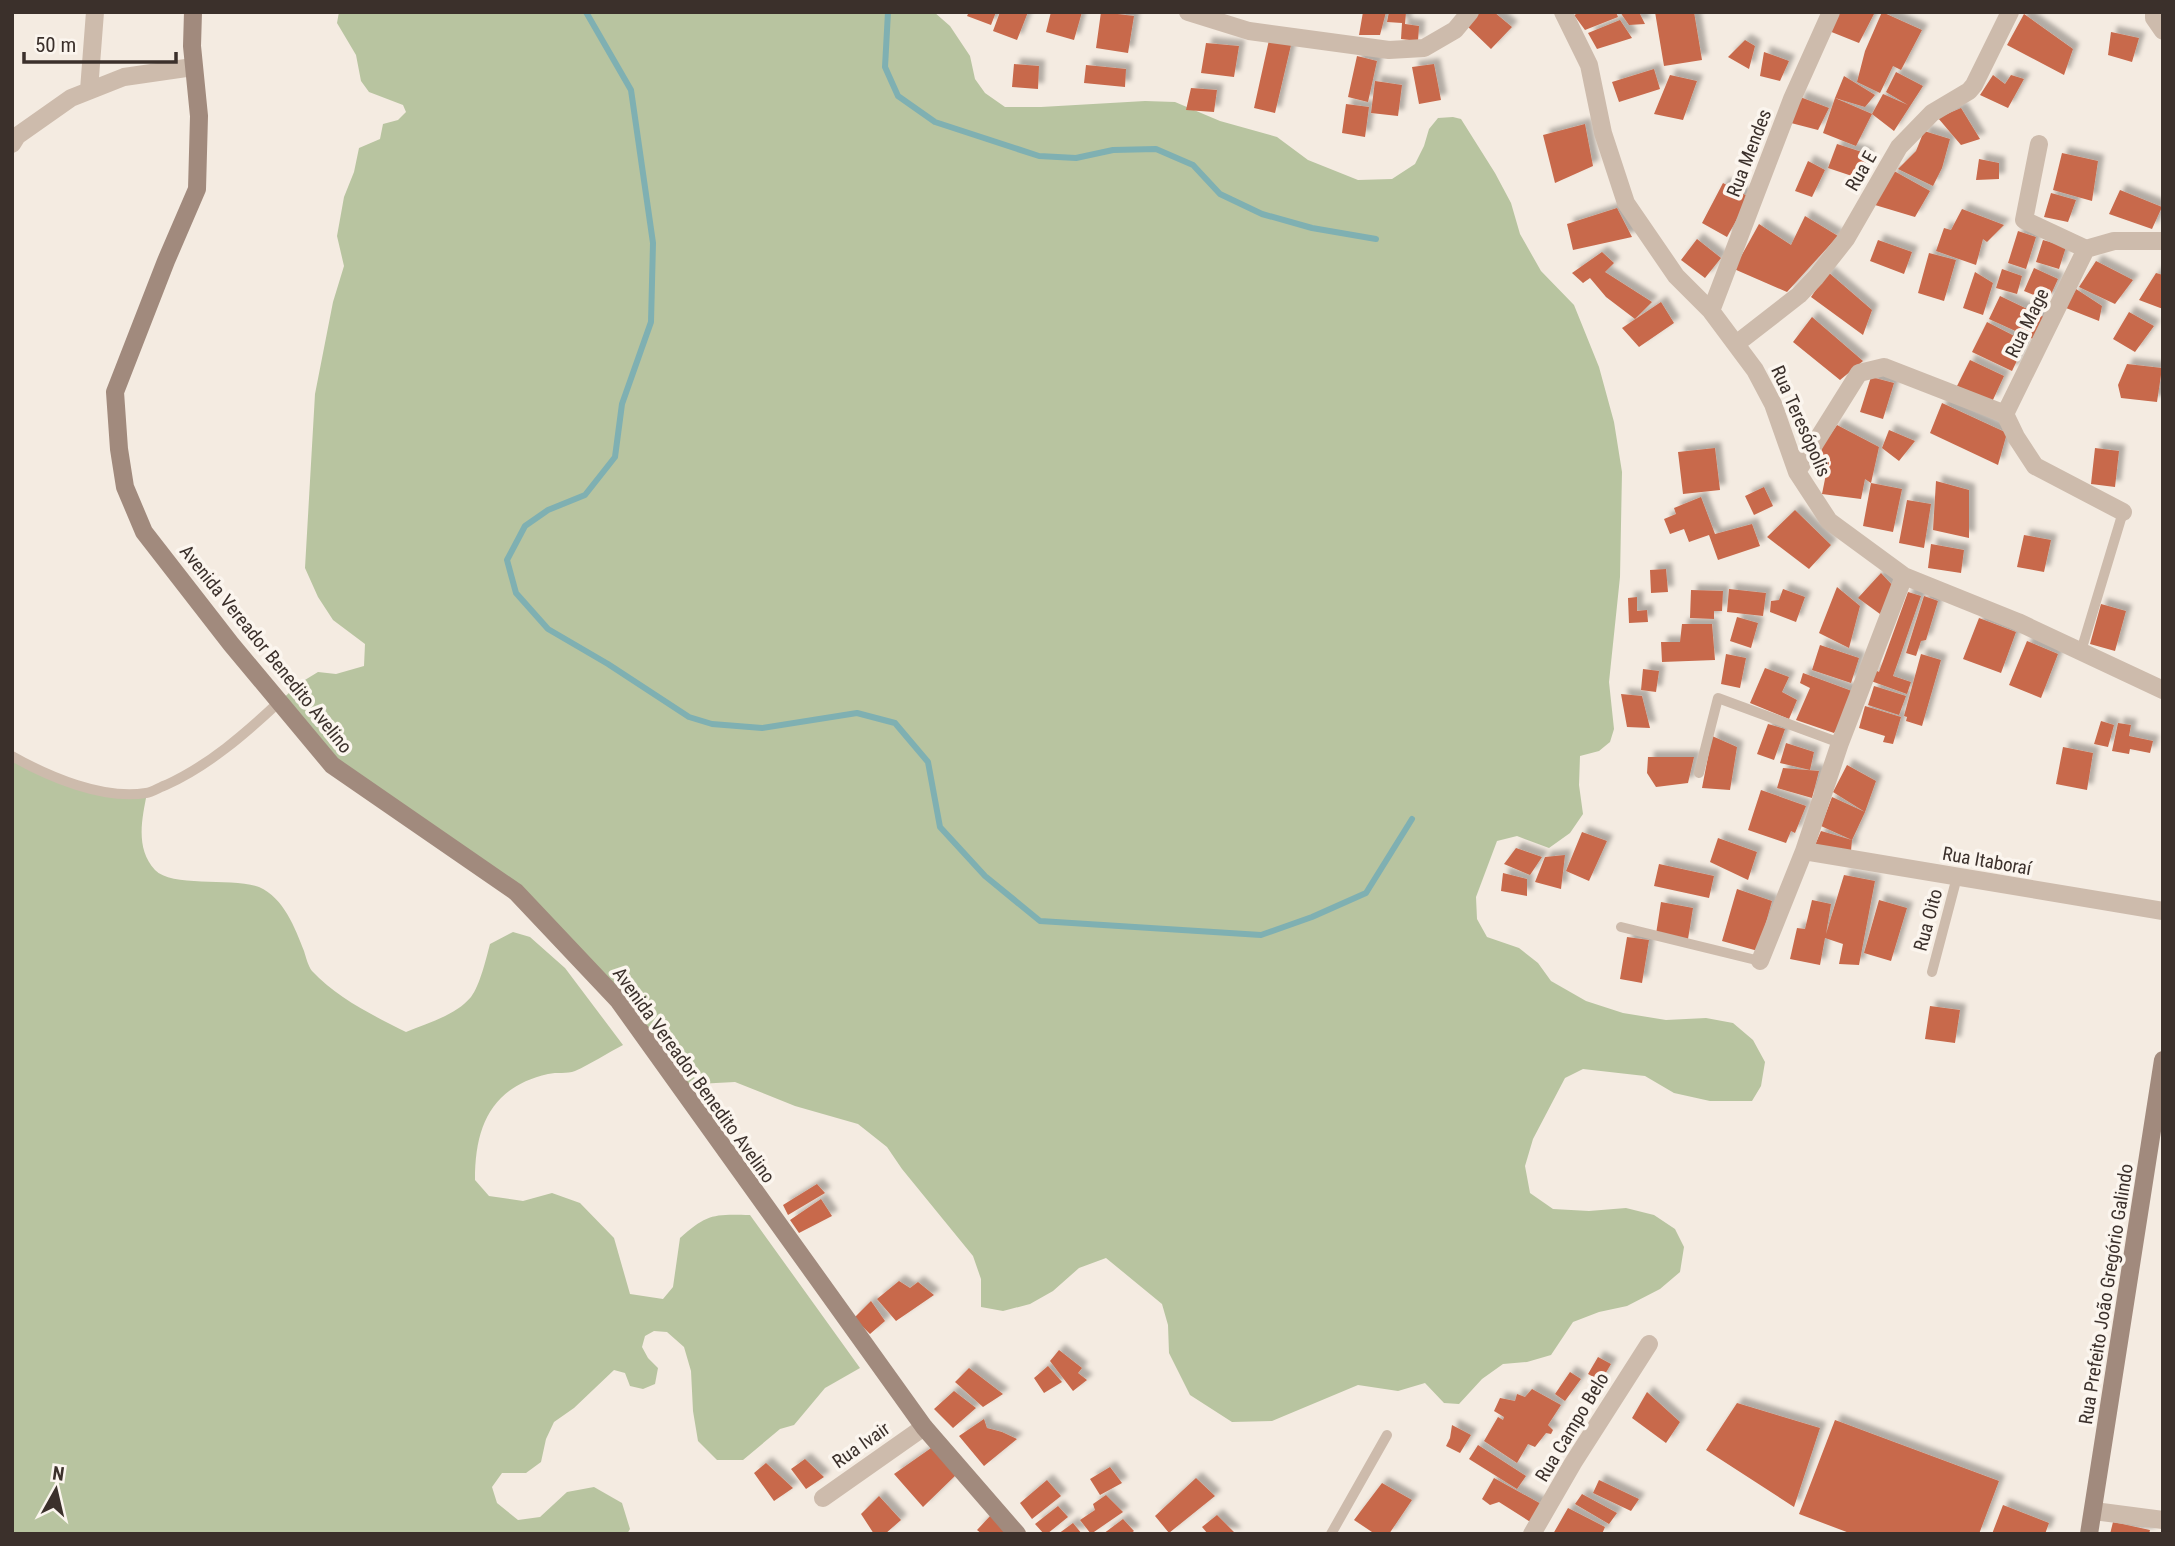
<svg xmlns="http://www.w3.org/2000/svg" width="2175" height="1546" font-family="'Roboto Condensed',sans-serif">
<defs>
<filter id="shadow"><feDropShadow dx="6" dy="-6" stdDeviation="2" flood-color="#0004"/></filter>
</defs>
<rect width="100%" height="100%" fill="#f4ebe1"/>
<path fill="#b8c4a0" d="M339,12H934L950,26L970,56L975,79L985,93L1005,107H1041L1145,101L1175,102L1220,121L1277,137L1308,160L1358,180L1392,179L1415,164L1424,146L1429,129L1438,118L1453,117L1461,119L1495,173L1511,203L1520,234L1541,271L1574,305L1599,367L1614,422L1622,472L1620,577L1609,682L1614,729L1610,742L1599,751L1580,756L1579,785L1583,814L1570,833L1549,848L1517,836L1497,841L1476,897L1477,919L1487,937L1519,948L1538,963L1551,981L1586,1001L1623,1013L1666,1020L1706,1018L1733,1023L1753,1040L1765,1062L1761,1086L1752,1101H1710L1674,1093L1645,1076L1583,1069L1565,1078L1533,1139L1525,1166L1530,1193L1553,1209L1589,1211L1626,1208L1654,1215L1675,1229L1684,1247L1680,1272L1660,1289L1627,1306L1599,1312L1573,1322L1551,1355L1527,1362L1503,1364L1482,1379L1459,1404L1444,1403L1425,1383L1398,1391L1358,1385L1272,1421L1232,1422L1190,1395L1169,1353L1168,1325L1162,1304L1106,1258L1079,1268L1053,1291L1030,1304L1003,1311L981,1307V1279L973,1256L902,1169L887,1147L858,1124L795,1106L735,1082L678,1085L618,1000L516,892L332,765L279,702L300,683L318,672L336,674L364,666L365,644L333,620L318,597L305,568L315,394L333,302L344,266L337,236L344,197L354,172L359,148L380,139L383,124L398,120L406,112L403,105L369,92L361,81L356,55L337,23Z
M12,756L99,792L147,793C142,819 135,848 155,870C172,888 233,877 259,887C284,898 295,928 304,951C306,957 308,966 312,971C337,998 374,1016 406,1032C427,1023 455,1016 471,997C480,985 486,959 490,944L513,932L530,937L565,968L623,1045C607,1053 591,1064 575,1071C567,1074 557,1072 548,1074C492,1087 475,1125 475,1180L489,1196L523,1201L552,1193L580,1203L614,1238L630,1294L663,1299L673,1287L680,1238C707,1214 713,1214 750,1215L860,1368L825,1388L794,1425L780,1429L743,1460H717L698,1441L693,1411L691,1371L684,1347L667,1332L654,1331L645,1336L642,1347L648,1358L658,1368L655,1384L643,1389L630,1386L625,1373L614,1370L574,1408L554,1422L546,1439L541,1462L526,1473H502L492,1487L497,1503L518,1520L540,1517L567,1492L594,1487L622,1503L630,1529L627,1534H12Z"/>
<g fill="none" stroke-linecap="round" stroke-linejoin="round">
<path stroke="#7fb0b2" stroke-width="6" d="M586,12L631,90L653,243L651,322L622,404L615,457L585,495L548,510L525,526L507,560L516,593L548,629L608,664L689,717L712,724L762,728L857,713L895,723L928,762L940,827L985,876L1040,921L1261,935L1312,917L1366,893L1412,819
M888,12L885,67L898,96L935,122L1039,156L1076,158L1113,150L1156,149L1193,165L1220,194L1262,214L1312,228L1376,239"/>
</g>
<path fill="#c8694b" filter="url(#shadow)" d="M969,12H996L991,25L967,16Z
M1000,12H1028L1017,40L993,31Z
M1051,12H1082L1074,40L1046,32Z
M1101,12L1134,16L1128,53L1096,48Z
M1363,12H1386L1380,35H1359Z
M1389,12H1406L1405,24L1419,26L1418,41L1401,39L1402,23L1387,22Z
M1477,12H1494L1512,27L1491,49L1466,25Z
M1581,12H1616L1618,17L1585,30L1574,15Z
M1620,12H1639L1645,24L1629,25Z
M1655,12H1694L1702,60L1664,66Z
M1838,12H1875L1859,43L1829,31Z
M1882,12L1922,30L1901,70L1893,66L1880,93L1857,82L1865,51Z
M2024,14L2073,49L2064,75L2007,45Z
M1620,20L1632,38L1597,49L1588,33Z
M2111,32L2139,38L2132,62L2108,55Z
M1269,40L1291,45L1275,113L1254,108Z
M1745,40L1755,46L1749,69L1728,57Z
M1206,43L1239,46L1234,77L1201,73Z
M1764,52L1789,61L1780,81L1760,76Z
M1357,56L1377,61L1368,102L1348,97Z
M1014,64L1039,66L1038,89L1012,87Z
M1434,64L1441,100L1419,104L1412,67Z
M1086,65L1126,69L1125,87L1084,83Z
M1654,69L1660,89L1619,102L1612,82Z
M1896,72L1923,86L1894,131L1872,114L1883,94L1908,105L1886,92Z
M1670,75L1697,81L1683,120L1654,114Z
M1993,75L2005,84L2011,75L2024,79L2008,108L1980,95Z
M1844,76L1875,95L1865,107L1835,98Z
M1375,81L1402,85L1398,116L1371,113Z
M1191,88L1217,90L1214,112L1186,110Z
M1800,97L1829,108L1818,130L1791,123Z
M1835,98L1872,114L1856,146L1823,133Z
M1346,104L1369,107L1365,137L1342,133Z
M1961,108L1980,139L1961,145L1938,118Z
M1585,124L1593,166L1555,183L1543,135Z
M1924,131L1950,139L1942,168L1933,186L1898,169L1916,151Z
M1837,144L1868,154L1861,179L1828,168Z
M2062,153L2098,161L2092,201L2053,190Z
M1979,159L1999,163V179L1976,180Z
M1808,161L1825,170L1812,197L1795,191Z
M1894,171L1930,191L1915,217L1875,205Z
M1723,183L1749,197L1727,237L1702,223Z
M2120,190L2162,207L2152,229L2109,214Z
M2051,193L2076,200L2068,222L2044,217Z
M1617,208L1632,237L1573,250L1567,224Z
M1962,209L2004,225L1987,242L1983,239L1976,265L1936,251L1944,228L1951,230Z
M1805,216L1838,236L1787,292L1734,269L1759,224L1791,245Z
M2018,231L2036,237L2026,269L2008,263Z
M1697,239L1721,258L1705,278L1681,260Z
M1878,240L1912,252L1904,274L1870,261Z
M2043,240L2066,247L2059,269L2036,262Z
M1602,252L1614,263L1605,272L1652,302L1635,319L1606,297L1590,278L1583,283L1572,273Z
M1929,253L1956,260L1944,301L1918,293Z
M2096,261L2133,280L2115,304L2079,287Z
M2034,268L2058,279L2048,301L2024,291Z
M2002,269L2022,276L2017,294L1996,288Z
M1828,272L1872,310L1863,335L1811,297Z
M1975,272L1993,283L1983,315L1963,308Z
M2156,273L2163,275V309L2139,300Z
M2076,289L2102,306L2099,321L2066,308Z
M2000,296L2044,317L2033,339L1989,319Z
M1661,302L1674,323L1639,347L1622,328Z
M2129,312L2154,326L2135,352L2113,339Z
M1812,317L1863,361L1840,380L1793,342Z
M1987,322L2026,342L2012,371L1972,352Z
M1970,360L2004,376L1992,402L1957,386Z
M2127,364L2162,368L2157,402L2121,398L2118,385Z
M1871,377L1894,383L1883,419L1860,412Z
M1942,403L2007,433L1998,465L1930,433Z
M1837,425L1879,447L1871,483L1865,479L1861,499L1822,494L1826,474L1816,470L1823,445Z
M1889,430L1915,441L1899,461L1882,448Z
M1715,448L1720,490L1683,494L1678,452Z
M2095,448L2119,451L2115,487L2091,484Z
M1936,481L1969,490V538L1933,530Z
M1871,483L1902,489L1893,532L1863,526Z
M1764,487L1773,506L1754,515L1745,496Z
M1701,497L1715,534L1752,524L1760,546L1718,560L1709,535L1689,542L1684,529L1670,534L1664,519L1676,514L1674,508Z
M1907,500L1931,504L1924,548L1899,543Z
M1795,510L1831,545L1809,569L1767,537Z
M2024,535L2051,540L2044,572L2017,567Z
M1931,544L1964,550L1961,573L1928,568Z
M1666,569L1668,592L1651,593L1650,570Z
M1881,573L1894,587L1880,614L1858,598Z
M1837,587L1860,606L1849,648L1819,633Z
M1729,589L1766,593L1763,616L1727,612Z
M1783,589L1805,597L1796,622L1770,612L1771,601L1779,600Z
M1691,590L1723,591L1722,611H1714V619L1690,618Z
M1908,592L1921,596L1893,676L1911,682L1907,694L1871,681L1875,670L1879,672Z
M1924,596L1938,601L1926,640L1921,641L1916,656L1906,653Z
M1637,597V611L1647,610L1648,622L1629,623L1628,598Z
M2101,604L2126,611L2115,651L2090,644Z
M1737,617L1758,623L1751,648L1730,641Z
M1979,618L2016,632L2001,673L1963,659Z
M1682,624H1712L1715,660L1662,662L1661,642H1680Z
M2027,641L2058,654L2041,698L2009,685Z
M1820,645L1859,658L1851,683L1812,670Z
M1726,654L1746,658L1740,688L1721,684Z
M1921,654L1941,660L1922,726L1906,721L1907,717L1904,716Z
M1765,668L1789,677L1782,692L1797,700L1789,719L1750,703Z
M1643,669L1659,671L1656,692L1641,690Z
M1803,673L1860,694L1834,733L1796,720L1810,688L1800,683Z
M1874,686L1906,696L1899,715L1868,705Z
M1621,694L1642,696L1650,728L1627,727Z
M1865,706L1901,717L1893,744L1883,742L1885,736L1859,728Z
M2101,721L2114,725L2108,747L2094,744Z
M2118,723L2131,725L2129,736L2153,741L2150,753L2130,749L2129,754L2112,751Z
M1768,724L1785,729L1774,760L1757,754Z
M1712,736L1737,747L1730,790L1702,788Z
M1786,743L1814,752L1810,770L1780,763Z
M2063,747L2093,753L2087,790L2056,784Z
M1648,757H1694L1688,783L1656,787L1647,773Z
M1847,765L1876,781L1865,812L1833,792Z
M1783,768L1819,771L1812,798L1777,788Z
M1761,790L1806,806L1795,833L1791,831L1786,843L1748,830Z
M1832,797L1865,812L1852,840L1821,826Z
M1821,831L1852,840L1851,851L1815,845Z
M1582,832L1607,841L1589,881L1566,871Z
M1718,838L1757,852L1748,880L1710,862Z
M1516,848L1542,857L1530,875L1504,864Z
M1565,855L1561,889L1535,882L1545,857Z
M1659,864L1714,876L1709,898L1654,886Z
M1503,873L1527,879V896L1501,891Z
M1844,875L1875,881L1859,965L1839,964L1843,944L1825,938L1820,965L1790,959L1797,928L1805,929L1812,900L1831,904L1826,934Z
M1737,889L1772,901L1758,951L1722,941Z
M1879,900L1907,908L1891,961L1864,953Z
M1661,902L1693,908L1688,939L1656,934Z
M1627,937L1649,940L1642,983L1620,979Z
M1930,1006L1960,1010L1955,1043L1925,1039Z
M817,1184L825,1193L788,1215L783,1205Z
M821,1199L832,1216L799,1233L790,1220Z
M899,1281L910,1288L918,1282L934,1295L896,1321L877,1299Z
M871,1301L885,1321L870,1334L854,1318Z
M1059,1350L1082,1368L1078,1373L1087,1380L1073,1391L1050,1361Z
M1598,1357L1611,1364L1601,1381L1588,1374Z
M1048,1366L1062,1382L1044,1393L1034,1378Z
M969,1368L1003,1394L983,1407L955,1382Z
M1570,1372L1581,1379L1565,1401L1555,1394Z
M1532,1389L1561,1405L1548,1425L1553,1430L1551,1434L1546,1433L1535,1447L1528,1444L1517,1463L1484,1441L1498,1417L1503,1420L1504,1417L1494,1411L1500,1398L1515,1401L1517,1394L1525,1397Z
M954,1391L976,1408L953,1428L934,1409Z
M1647,1392L1680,1422L1666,1443L1632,1418Z
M1737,1403L1820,1428L1794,1507L1706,1450Z
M984,1419L987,1428L1002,1432L1017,1439L984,1466L959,1436Z
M1835,1420L1999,1481L1979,1534H1852L1799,1514Z
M1452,1425L1471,1435L1460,1453L1446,1446L1450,1438Z
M1478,1445L1526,1476L1517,1489L1469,1459Z
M934,1446L958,1473L923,1507L894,1474Z
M805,1459L824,1477L806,1489L791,1469Z
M766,1463L793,1488L774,1501L754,1473Z
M1110,1467L1122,1483L1100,1495L1090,1479Z
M1196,1478L1215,1496L1169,1533L1155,1516Z
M1494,1478L1543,1505L1532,1523L1499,1502L1490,1505L1482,1499Z
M1047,1480L1061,1496L1032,1519L1020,1503Z
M1599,1480L1639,1499L1631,1511L1593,1493Z
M1382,1483L1412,1500L1389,1534H1375L1354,1520Z
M1582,1494L1617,1513L1609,1524L1575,1504Z
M1106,1495L1123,1512L1091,1534L1080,1520L1095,1510L1093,1504Z
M879,1496L901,1520L885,1534H874L861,1514Z
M2003,1505L2049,1523L2045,1534H1992Z
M1058,1506L1068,1517L1047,1534H1044L1035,1524Z
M1568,1508L1605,1527L1602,1534H1553Z
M991,1515L1007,1534H982L977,1530Z
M1217,1515L1236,1534H1208L1202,1527Z
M1123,1519L1134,1531L1130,1534H1103Z
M2113,1522L2150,1530L2149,1534H2110Z
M1073,1523L1082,1534H1058Z"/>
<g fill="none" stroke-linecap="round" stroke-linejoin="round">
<path stroke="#cdbbac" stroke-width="10" d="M2081,651L2123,512
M12,756C49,777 103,800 146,793C152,792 160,787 166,785C208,766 245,734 279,702
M1699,773L1718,698L1840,743
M1621,927L1760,961
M1932,972L1957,877
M1331,1534L1387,1435"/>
<path stroke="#cdbbac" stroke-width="18" d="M1188,12L1249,31L1389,50L1424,48L1455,30L1470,12
M1563,12L1589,65L1603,133L1626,203L1676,276L1711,311L1755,370L1773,404L1797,472L1829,521L1904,576L2018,622L2163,690
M2154,12V18L2163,31
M89,90L95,12
M12,144L17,136L71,98L124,77L193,67
M2039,144L2024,220L2086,249L2114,241H2163
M1711,311L1792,99L1831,12
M1736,344L1799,295L1816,277L1846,239L1899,147L1932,113L1969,91L1974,85L2010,12
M2005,414L2086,249
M1797,472L1859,373L1884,367L2005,414L2016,437L2035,466L2123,512
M1804,851L2163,911
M1760,961L1804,851L1840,743L1904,576
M823,1498L924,1427
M2094,1511L2163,1520
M1532,1534L1573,1463L1649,1344"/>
<path stroke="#a18a7d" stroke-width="18" d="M193,12L192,46L199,116L197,189L166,261L115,392L119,449L125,487L144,532L231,644L332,765L516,892L618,1000L924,1427L1017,1534
M2089,1534L2163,1060"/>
</g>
<g text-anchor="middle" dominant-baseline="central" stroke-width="7" stroke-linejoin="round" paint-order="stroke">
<g font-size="19" fill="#3b302b" stroke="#fbf5ee">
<text transform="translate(1749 153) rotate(-69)">Rua Mendes</text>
<text transform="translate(1861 171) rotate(-60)">Rua E</text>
<text transform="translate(2027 323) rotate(-64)">Rua Mage</text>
<text transform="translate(1801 421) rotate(66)">Rua Teresópolis</text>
<text transform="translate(266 649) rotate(51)">Avenida Vereador Benedito Avelino</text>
<text transform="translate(1987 861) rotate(10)">Rua Itaboraí</text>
<text transform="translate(1928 920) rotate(-75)">Rua Oito</text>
<text transform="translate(694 1075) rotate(54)">Avenida Vereador Benedito Avelino</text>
<text transform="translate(2106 1294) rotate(-81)">Rua Prefeito João Gregório Galindo</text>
<text transform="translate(1572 1427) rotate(-59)">Rua Campo Belo</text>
<text transform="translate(861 1445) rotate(-35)">Rua Ivair</text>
</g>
</g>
<rect width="2175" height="1546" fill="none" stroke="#3b302b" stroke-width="28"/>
<g transform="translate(56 1490) rotate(8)" stroke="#fbf5ee" stroke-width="5" paint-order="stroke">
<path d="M0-5L12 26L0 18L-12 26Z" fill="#3b302b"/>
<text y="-10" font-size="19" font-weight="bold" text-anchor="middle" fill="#3b302b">N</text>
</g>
<path d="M24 52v10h152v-10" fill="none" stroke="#3b302b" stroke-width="3.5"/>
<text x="35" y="52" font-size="21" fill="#3b302b" stroke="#fbf5ee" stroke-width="5" paint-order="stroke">50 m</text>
</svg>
